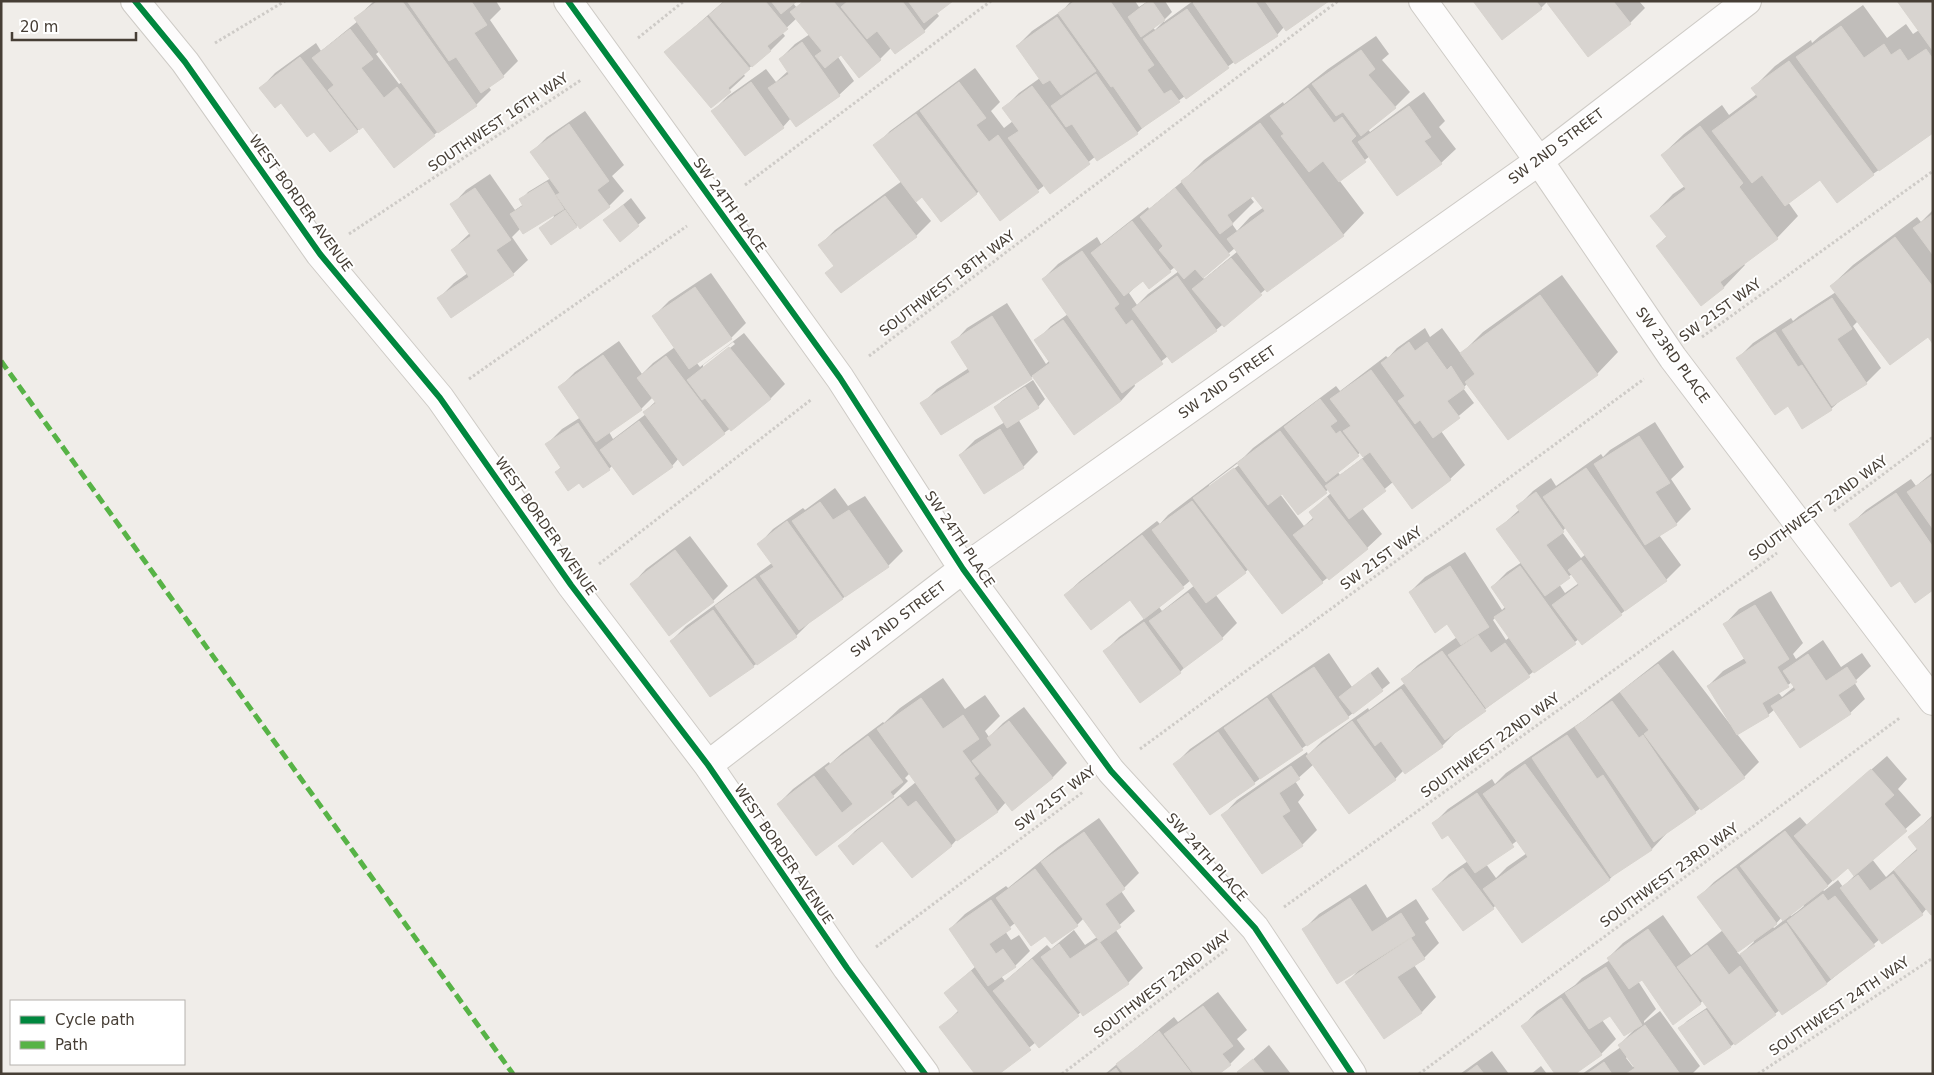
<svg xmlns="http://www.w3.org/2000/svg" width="1934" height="1075" font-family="'DejaVu Sans',sans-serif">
<rect width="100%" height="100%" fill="#f0ede9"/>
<path fill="#0003" fill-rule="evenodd" d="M374,1H496L501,9L490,20L518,61L503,76L488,86L491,90L476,105L440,130L395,166L363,125L357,131L315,130L281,101L261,88L275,73L316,43L321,51L358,21L356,18ZM380,51L402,82L399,84L376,54Z
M724,1H795L793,3L797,8L803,1H951L936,12L939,16L924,31L895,52L891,48L880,59L842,54L838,57L854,81L839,95L791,118L783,127L745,154L713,111L728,96L766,69L776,82L788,71L780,59L795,44L810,34L797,18L782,32L785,36L771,50L743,73L745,76L711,107L666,52Z
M1071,1H1135L1139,7L1148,1H1165L1172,12L1163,21L1164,22L1193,1H1327L1284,27L1277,35L1234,62L1186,97L1185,96L1148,123L1137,133L1096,156L1050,193L1045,185L1000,219L979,191L976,194L922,195L915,201L931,221L916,236L827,273L835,265L820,245L835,230L902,181L875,146L890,131L975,68L1000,102L991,111L1004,128L1013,121L1004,108L1019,93L1040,78L1017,46L1032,31L1063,10ZM1162,21L1163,22L1155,30L1153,27Z
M1475,1H1639L1645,8L1630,23L1588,55L1547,2L1541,8Z
M1933,1V132L1873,174L1821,179L1788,202L1798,216L1777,238L1743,263L1745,265L1724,287L1701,304L1657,246L1667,236L1652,216L1673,194L1685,186L1662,155L1684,134L1722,105L1729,115L1757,94L1753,88L1775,66L1811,40L1812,43L1820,36L1863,5L1887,38L1906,24L1913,34L1919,30Z
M1376,36L1389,54L1382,60L1410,92L1395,107L1368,129L1370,132L1424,92L1445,121L1439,127L1456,149L1441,163L1370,156L1339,180L1364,213L1343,235L1266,289L1216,330L1168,356L1134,383L1135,386L1121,401L1033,375L1031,378L922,404L937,389L969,368L953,343L967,328L1007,303L1046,364L1050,360L1036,341L1051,326L1068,314L1043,279L1058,264L1097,237L1101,244L1148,207L1149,209L1184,180L1204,160L1283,102L1284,104L1328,69ZM1254,194L1264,207L1250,217L1237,231L1232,224L1254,202L1250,197ZM1235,248L1238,251L1204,279L1202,276ZM1175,267L1179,271L1148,294L1137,305L1129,293L1143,279L1149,287Z
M585,111L624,165L612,176L624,191L609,206L576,226L541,228L554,217L553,215L521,228L512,237L528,260L513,274L439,298L454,283L468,273L452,250L470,233L452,205L466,190L490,174L515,210L524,204L521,200L528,192L551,178L532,152L547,137Z
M631,198L646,218L620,240L605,220Z
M1933,210V342L1928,335L1858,321L1853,326L1881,368L1866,383L1843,398L1831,409L1803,427L1788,405L1738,358L1753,343L1791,318L1793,321L1799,316L1836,292L1831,286L1853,265L1917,217L1921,222Z
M711,273L746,323L731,338L696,362L700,367L744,333L785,384L770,399L724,433L679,458L672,466L613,465L609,469L580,481L556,472L561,467L547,444L562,429L581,417L560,387L575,372L619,341L642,374L653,363L675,347L654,316L669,301ZM733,342L735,344L703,369V365ZM653,397L656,401L644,412L646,414L613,439L609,432L641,409Z
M1562,275L1618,352L1597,374L1468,383L1463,388L1474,403L1441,431L1465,465L1450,479L1393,482L1362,508L1382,534L1367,548L1322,582L1249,569L1215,594L1237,623L1222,638L1193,659L1180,672L1104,652L1119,637L1145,618L1130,598L1065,595L1080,581L1157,521L1160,524L1168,515L1244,457L1253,448L1336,386L1340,391L1386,356L1388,358L1397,348L1425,328L1430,337L1442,328L1461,354L1483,332ZM1361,452L1364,457L1340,475L1337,471ZM1238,463L1239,465L1209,488V485ZM1329,489L1331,493L1310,512L1314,517L1304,526L1280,494L1282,492L1298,513ZM1191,580L1195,585L1162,611L1159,607Z
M1033,380L1045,399L1038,407L1018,419L1038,452L1023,467L960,455L975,440L1005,422L995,407L1003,400Z
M1655,422L1684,467L1671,479L1691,509L1676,524L1659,535L1681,565L1666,580L1582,643L1579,639L1533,672L1457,731L1442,746L1404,770L1395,779L1314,764L1295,781L1304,795L1298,802L1317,830L1302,845L1223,815L1237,800L1307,752L1308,755L1322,741L1368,708L1369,710L1405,683L1403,679L1418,665L1457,637L1448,622L1410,592L1425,577L1465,552L1502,610L1506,606L1492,587L1507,572L1522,562L1498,529L1520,509L1518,506L1533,491L1551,478L1556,486L1601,454L1603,457L1610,450ZM1566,527L1586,554L1581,558L1562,532ZM1572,574L1579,583L1565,593L1559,584ZM1496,617L1510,637L1506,640L1493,620Z
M1933,472V589L1900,580L1851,524L1866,510L1911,479L1916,486Z
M835,488L848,506L865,496L903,551L888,566L811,621L796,636L711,696L671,641L686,626L772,563L759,544L773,529L803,508L805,510Z
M690,536L728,586L713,601L632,584L646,569Z
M1771,591L1803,643L1793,654L1796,659L1823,640L1841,667L1862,653L1871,666L1854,682L1865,699L1850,713L1775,709L1768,715L1737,734L1759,762L1744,777L1666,833V834L1652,849L1616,872L1609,880L1496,905L1493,908L1434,889L1449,874L1468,861L1449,834L1433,824L1448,809L1492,779L1495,784L1506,773L1584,720L1673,650L1730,724L1731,723L1708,686L1723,671L1745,658L1725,624L1739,609ZM1792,682L1795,686L1782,697L1778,692ZM1518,840L1527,853L1507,867L1496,878L1486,864Z
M1329,653L1352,687L1378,667L1390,683L1348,717L1308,744L1211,814L1175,764L1190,749Z
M943,678L965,709L985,695L1000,716L985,731L989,737L1003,723L1024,707L1067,763L1052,778L1006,802L998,811L958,838L951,846L882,839L840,846L855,831L916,782L910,773L905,778L908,781L893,796L816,854L778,804L793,789L829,762L830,764L842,753L883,722L884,723L900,708Z
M1887,756L1907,779L1898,789L1921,815L1872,859L1886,877L1918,848L1910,837L1933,815V912L1927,908L1922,914L1880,939L1827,983L1782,1014L1780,1010L1731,1046L1680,1028L1687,1021L1708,1007L1703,1000L1700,1004L1642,978L1638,981L1656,1009L1644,1021V1023L1660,1011L1700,1066L1692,1074H1582L1621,1047L1619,1045L1636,1028L1611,1014L1602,1020L1616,1039L1601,1054L1523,1026L1537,1011L1575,985L1582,978L1610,960L1608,958L1623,943L1663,915L1691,955L1723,930L1699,897L1714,882L1800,817L1807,825ZM1848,866L1855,875L1843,887L1838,880L1824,891L1823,890ZM1803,904L1804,906L1798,911L1791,916L1790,914ZM1782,917L1784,920L1774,928L1773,927ZM1753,940L1754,942L1740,955L1737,952ZM1628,1056L1635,1066L1633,1067L1626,1058Z
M1099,818L1139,873L1121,891L1135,911L1115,929L1143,968L1128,983L1083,1014L1081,1012L1040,1047L1036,1042L997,1074L941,1028L959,1010L946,993L976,966L950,929L965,914L1006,886L1008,888L1058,847ZM1084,918L1097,937L1085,945L1074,930L1051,949L1047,945L1005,981L1001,976L1015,966L1030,951L1019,935L1011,940L1005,931L1015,923L1046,934L1077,925Z
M1366,884L1387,918L1416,899L1429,919L1425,922L1439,943L1424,958L1414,965L1436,997L1422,1012L1347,982L1359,970L1304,929L1319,914Z
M1218,992L1247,1030L1237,1039L1245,1049L1230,1064L1217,1074H1105L1174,1017L1178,1022Z
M1269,1045L1291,1074H1241L1239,1072Z
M1492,1051L1509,1074H1460Z
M1541,1066L1547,1074H1531Z"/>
<path fill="#d8d4d0" stroke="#d8d4cf" d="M378,1H402L477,106L438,133L354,18Z
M407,1H471L487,25L474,33L504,77L481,93L456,57L449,61Z
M725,1H765L788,29L767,46L771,51L752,67L709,15Z
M771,1H797L781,14Z
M804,1H833L881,60L859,78L841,55L825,68L815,56L822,51L790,12Z
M848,1H902L925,32L895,54L877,31L867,39L841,7Z
M908,1H953L924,23Z
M1075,1H1110L1154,65L1147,70L1164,94L1171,90L1180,102L1142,128L1113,86L1111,87L1058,13Z
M1149,1H1152L1165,20L1141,37L1128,17Z
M1195,1H1255L1278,36L1235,64L1193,3Z
M1265,1H1329L1286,31Z
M1473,1H1536L1542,9L1502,40Z
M1549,1H1613L1631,24L1588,57L1547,3Z
M1897,1H1933V51Z
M1187,9L1229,68L1186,99L1143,39Z
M707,17L750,69L728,88L731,92L711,108L664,52Z
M1057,17L1096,71L1061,95L1050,80L1043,84L1016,46Z
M1841,26L1864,58L1884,44L1891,55L1900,49L1908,61L1926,49L1933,59V133L1879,171L1796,57Z
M350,29L373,59L361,68L384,98L397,87L435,136L394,168L363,127L359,130L328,90L334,85L312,58Z
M802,42L840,96L796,127L768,88L789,74L779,59Z
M1361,50L1375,69L1368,75L1396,108L1361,136L1343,112L1336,116L1312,84Z
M300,57L358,132L330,152L314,132L307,137L281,103L275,108L259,88Z
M1789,61L1874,175L1837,203L1820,180L1785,206L1762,175L1752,183L1712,131L1758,97L1751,88Z
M1096,74L1138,134L1097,161L1072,124L1066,127L1051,106Z
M751,82L784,128L745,156L711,111Z
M959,82L986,118L976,125L989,142L998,135L1039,192L1000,221L920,111Z
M1032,86L1090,164L1050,194L1008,138L1019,131L1002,108Z
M1308,88L1334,123L1342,117L1356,136L1351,141L1366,162L1339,182L1323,161L1309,172L1281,136L1284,134L1270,116Z
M1409,106L1431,137L1424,141L1442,164L1397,196L1358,142Z
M916,114L977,194L941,222L922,197L916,202L873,145Z
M1260,123L1344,236L1267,292L1227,239L1265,211L1253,196L1227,215L1233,224L1220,234L1181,181Z
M569,124L609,181L597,190L610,207L580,229L556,195L560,193L530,152Z
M1700,126L1743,183L1739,187L1778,239L1720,282L1724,288L1701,306L1656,246L1667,237L1650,216L1686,189L1661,155Z
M547,182L564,209L523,234L510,214L523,206L519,199Z
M475,188L511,240L496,250L514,275L451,318L437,298L469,277L451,250L471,236L450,204Z
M1175,188L1230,255L1203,278L1195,269L1184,279L1159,250L1163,246L1140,217Z
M885,196L917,237L841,293L825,273L834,266L818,245Z
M623,205L639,226L620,242L603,220Z
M565,210L577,227L551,245L539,228Z
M1933,214V255L1913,228Z
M1132,221L1171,272L1149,289L1143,281L1124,296L1091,253Z
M1895,237L1933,287V344L1928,337L1890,365L1830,286Z
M1082,251L1119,304L1114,308L1126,325L1132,320L1163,364L1122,393L1042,279Z
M1231,258L1262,295L1224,327L1192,289Z
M1177,276L1217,331L1172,363L1132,309Z
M695,287L732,339L689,369L652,316Z
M1540,295L1598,375L1508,440L1465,382L1475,374L1460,353Z
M1832,298L1852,329L1837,339L1867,384L1832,406L1782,330Z
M992,316L1032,379L941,435L920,403L970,372L951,342Z
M1063,320L1121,401L1074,435L1032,376L1050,363L1034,340Z
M1775,332L1798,367L1802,365L1832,410L1802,429L1788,406L1775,415L1736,358Z
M1409,342L1415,351L1427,342L1447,370L1451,366L1465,388L1447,401L1460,418L1433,438L1420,420L1415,424L1398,401L1405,396L1381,363Z
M729,347L771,399L731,431L705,398L702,400L687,380Z
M603,355L642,410L596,442L558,387Z
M666,356L725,434L683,466L643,412L656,403L637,378Z
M1371,370L1451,480L1412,509L1370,452L1363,457L1343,431L1351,426L1330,399Z
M1025,387L1039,408L1007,428L994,407Z
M1320,399L1337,421L1330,426L1336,434L1340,431L1359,456L1326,482L1284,427Z
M639,421L673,467L633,495L600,450Z
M578,423L610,470L583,488L579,483L568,491L555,472L561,468L545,444Z
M1000,429L1024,468L984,494L959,455Z
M1280,431L1327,493L1298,515L1282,494L1268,505L1237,463Z
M1639,436L1670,483L1655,492L1677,525L1645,545L1594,464Z
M1362,459L1386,491L1349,519L1325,486Z
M1234,468L1323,583L1282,614L1193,498Z
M1586,468L1667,581L1625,611L1543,497Z
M1933,475V529L1907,492Z
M1536,492L1564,532L1546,545L1570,578L1545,596L1496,529L1520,512L1516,506Z
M1896,493L1933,547V590L1915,603L1900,581L1891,587L1849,524Z
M1327,497L1368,549L1329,580L1293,535L1314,519L1309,512Z
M1192,501L1246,573L1206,603L1152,530Z
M820,502L833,520L849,510L889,567L845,597L792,521Z
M787,521L843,599L799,630L760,576L774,567L757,544Z
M1142,535L1184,588L1144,619L1130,600L1091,630L1064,595Z
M675,550L714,602L669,636L630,584Z
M1581,560L1622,615L1582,645L1552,605L1579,585L1568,570Z
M1450,566L1489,627L1461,645L1447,624L1435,633L1409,592Z
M1520,566L1576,644L1534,673L1494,617L1506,609L1491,587Z
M755,578L797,637L757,665L715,606Z
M1188,593L1223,639L1184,668L1149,621Z
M1755,605L1789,659L1777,667L1789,687L1762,703L1769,716L1737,735L1707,686L1747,663L1723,624Z
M713,610L754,667L710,697L670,641Z
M1144,622L1181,673L1140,703L1103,651Z
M1478,635L1491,653L1505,643L1530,677L1486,708L1448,655Z
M1442,651L1486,711L1445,740L1401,679Z
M1808,654L1826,681L1847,667L1857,682L1838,695L1851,714L1800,748L1771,706L1796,690L1783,671Z
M1658,664L1745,778L1701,810L1644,734L1649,730L1620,692Z
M1314,667L1349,718L1307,746L1272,694Z
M1370,673L1383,691L1353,714L1339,697Z
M1401,689L1443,747L1405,774L1381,741L1375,746L1357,720Z
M921,698L943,729L963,715L979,739L962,751L979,774L974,778L998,812L957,841L877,729Z
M1267,698L1303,750L1260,779L1224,728Z
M1612,701L1639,738L1643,735L1696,813L1654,842L1575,727Z
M1009,721L1053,778L1012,811L972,761L992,745L987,738Z
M1352,721L1396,780L1349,814L1306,756Z
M1218,732L1255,784L1210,815L1173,764Z
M1567,735L1597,779L1603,775L1652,850L1611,877L1532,758Z
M868,736L903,782L890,792L894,797L816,856L777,804L814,776L842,813L853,804L825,768Z
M1525,764L1610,880L1522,943L1483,889L1528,857L1483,794Z
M1291,766L1300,779L1279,793L1290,811L1282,816L1303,846L1262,874L1221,815Z
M1871,769L1894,795L1884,804L1907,831L1854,876L1848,868L1833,881L1794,836Z
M1477,793L1514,847L1475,873L1448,835L1442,839L1432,823Z
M900,797L908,807L916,801L952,846L912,878L882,841L853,865L838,846Z
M1933,817V914L1931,915L1894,870L1918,850L1908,837Z
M1785,831L1828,886L1783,921L1740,866Z
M1084,832L1125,889L1105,904L1121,927L1100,942L1041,862Z
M1463,868L1494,909L1463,931L1432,889Z
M1736,868L1777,924L1738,952L1697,897Z
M1035,869L1078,926L1052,944L1045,936L1031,946L996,898Z
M1893,874L1923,915L1882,944L1840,888L1858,875L1870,891Z
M1823,894L1828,901L1835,896L1875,946L1831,979L1787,921Z
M1350,898L1372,932L1401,913L1415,935L1337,984L1302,929Z
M991,900L1011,929L989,944L996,954L1003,949L1016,967L988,986L949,929Z
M1786,923L1827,984L1782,1015L1740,954Z
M1648,929L1701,1004L1673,1025L1642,980L1629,989L1607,958Z
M1411,938L1425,959L1397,977L1422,1013L1384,1039L1345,982Z
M1098,940L1129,984L1083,1016L1041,957L1059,944L1070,959Z
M1707,945L1729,975L1740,966L1776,1015L1735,1045L1677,967Z
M1032,959L1079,1016L1039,1048L993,991Z
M1606,967L1642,1025L1624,1036L1610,1016L1589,1029L1565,993Z
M971,971L1031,1050L999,1074H975L939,1027L959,1012L944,993Z
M1561,998L1602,1055L1575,1074H1555L1521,1026Z
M1203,1006L1233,1046L1222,1054L1231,1065L1219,1074H1194L1164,1034Z
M1706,1010L1731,1047L1704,1065L1678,1028Z
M1645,1025L1680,1074H1626L1635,1068L1618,1045Z
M1159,1031L1192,1074H1124L1116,1064Z
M1253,1059L1265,1074H1239L1237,1072Z
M1604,1062L1612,1074H1587Z
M1477,1065L1484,1074H1465Z
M1116,1068L1120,1074H1108Z"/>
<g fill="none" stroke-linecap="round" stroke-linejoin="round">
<defs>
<path id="street" d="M135,1L185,62L320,254L440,398L571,585L708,765L847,968L925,1074
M568,1L840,378L963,569L1111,771L1255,928L1352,1074
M1423,1L1539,161L1673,358L1933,701
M708,765L963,569L1539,161L1747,1"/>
</defs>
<use href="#street" stroke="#cecbc6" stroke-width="30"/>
<path stroke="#cecbc7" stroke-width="3" stroke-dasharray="2.5 2.5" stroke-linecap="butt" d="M638,38L684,1
M215,43L285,1
M745,185L991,1
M349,234L581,80
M1702,337L1933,171
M869,356L1338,1
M469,379L687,226
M1834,511L1933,437
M599,564L812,399
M1140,749L1644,379
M1284,907L1777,553
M876,947L1083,792
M1062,1074L1227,949
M1419,1074L1901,717
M1758,1074L1933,958"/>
<use href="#street" stroke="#fdfcfc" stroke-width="28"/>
<path stroke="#57b346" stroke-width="5" stroke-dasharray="10 5" stroke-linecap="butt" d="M1,361L513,1074"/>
<defs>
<path id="cycleway" d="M135,1L185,62L320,254L440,398L571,585L708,765L847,968L925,1074
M568,1L840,378L963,569L1111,771L1255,928L1352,1074"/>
</defs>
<use href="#cycleway" stroke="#fff" stroke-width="9"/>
<use href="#cycleway" stroke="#00873e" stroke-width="6"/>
</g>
<g text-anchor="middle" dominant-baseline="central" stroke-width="4" stroke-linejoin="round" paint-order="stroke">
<g font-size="14" fill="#463e35" stroke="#fff">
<text transform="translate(498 122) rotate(-34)">SOUTHWEST 16TH WAY</text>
<text transform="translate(1556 146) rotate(-37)">SW 2ND STREET</text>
<text transform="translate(301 203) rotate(54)">WEST BORDER AVENUE</text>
<text transform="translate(730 205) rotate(54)">SW 24TH PLACE</text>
<text transform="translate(947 283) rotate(-37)">SOUTHWEST 18TH WAY</text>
<text transform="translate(1720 310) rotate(-36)">SW 21ST WAY</text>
<text transform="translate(1673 355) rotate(54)">SW 23RD PLACE</text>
<text transform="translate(1227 382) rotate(-35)">SW 2ND STREET</text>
<text transform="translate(1818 508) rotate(-36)">SOUTHWEST 22ND WAY</text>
<text transform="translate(546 526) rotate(55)">WEST BORDER AVENUE</text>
<text transform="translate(960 539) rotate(56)">SW 24TH PLACE</text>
<text transform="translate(1381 558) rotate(-36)">SW 21ST WAY</text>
<text transform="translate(898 619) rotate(-37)">SW 2ND STREET</text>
<text transform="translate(1490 745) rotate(-36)">SOUTHWEST 22ND WAY</text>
<text transform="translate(1055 798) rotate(-37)">SW 21ST WAY</text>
<text transform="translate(784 854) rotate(56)">WEST BORDER AVENUE</text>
<text transform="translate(1207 857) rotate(48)">SW 24TH PLACE</text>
<text transform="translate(1669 875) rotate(-36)">SOUTHWEST 23RD WAY</text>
<text transform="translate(1162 984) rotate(-37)">SOUTHWEST 22ND WAY</text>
<text transform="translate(1839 1006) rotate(-34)">SOUTHWEST 24TH WAY</text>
</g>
</g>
<rect width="1934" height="1075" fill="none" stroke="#463e35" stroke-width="5"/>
<rect x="10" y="1000" width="175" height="65" fill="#ffffff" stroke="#b5b2ae"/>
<rect x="20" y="1016" width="25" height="8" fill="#00873e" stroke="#b5b2ae"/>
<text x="55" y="1025" font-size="15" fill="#463e35">Cycle path</text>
<rect x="20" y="1041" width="25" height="8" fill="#57b346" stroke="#b5b2ae"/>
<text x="55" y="1050" font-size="15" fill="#463e35">Path</text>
<path d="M12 32v8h124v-8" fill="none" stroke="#463e35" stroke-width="2.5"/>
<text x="20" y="32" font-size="15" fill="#463e35" stroke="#ffffff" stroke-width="4" paint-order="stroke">20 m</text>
</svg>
